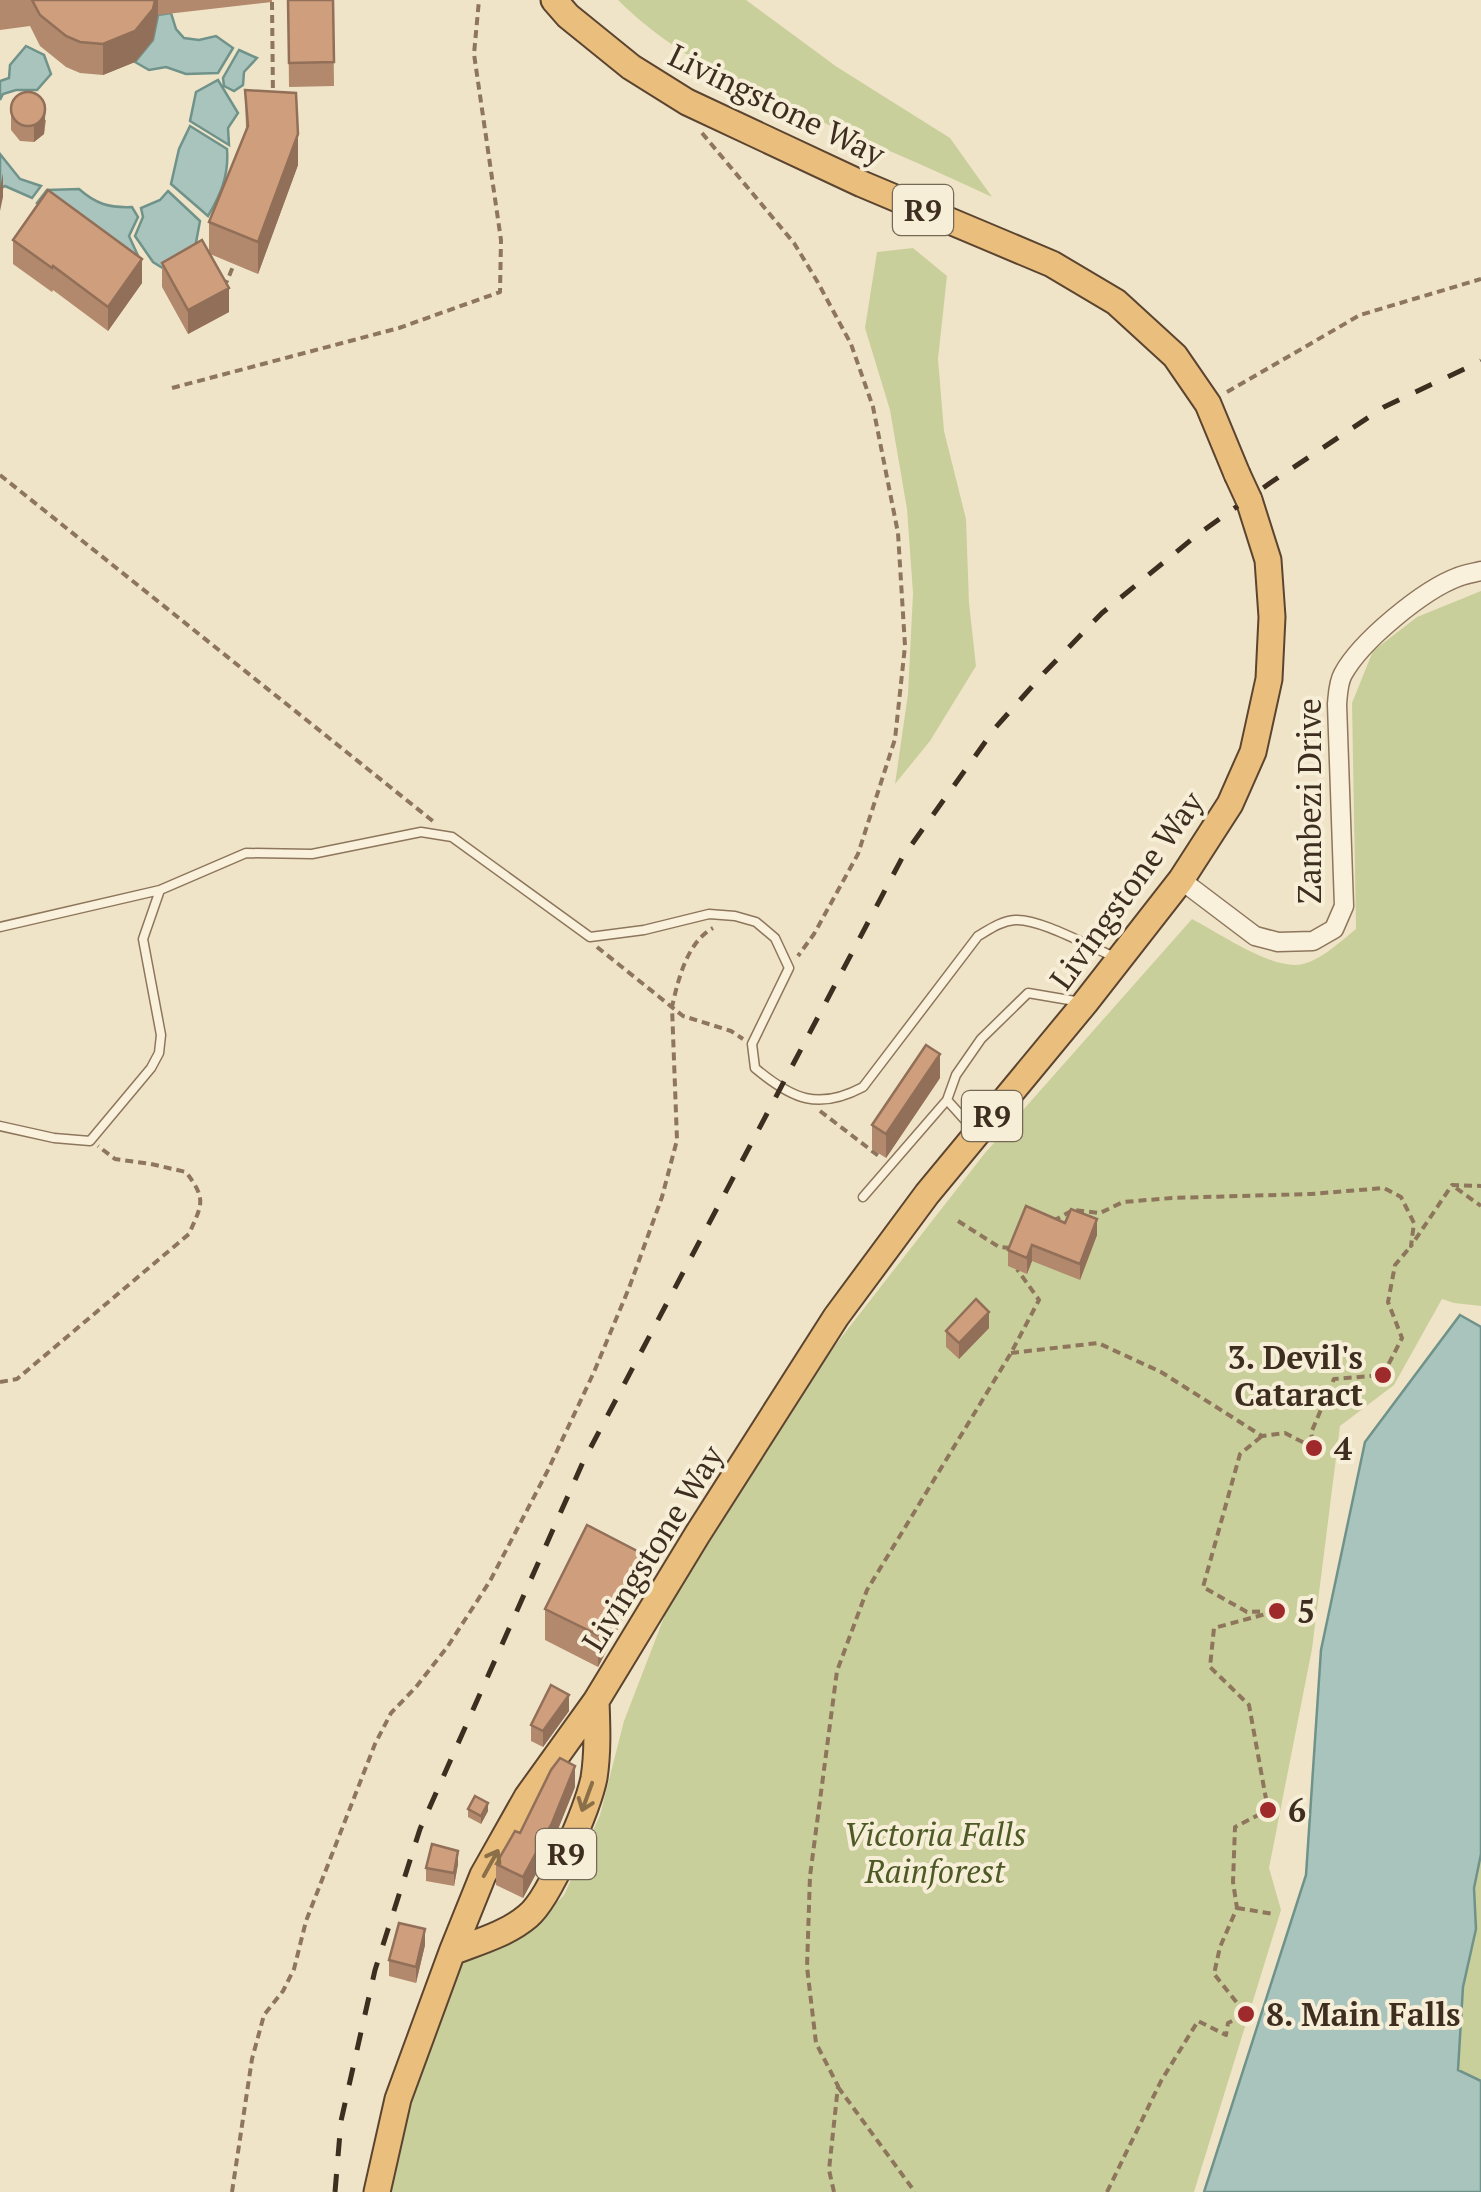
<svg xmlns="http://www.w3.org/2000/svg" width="1481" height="2192" font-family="'PT Serif',serif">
<rect width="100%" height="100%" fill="#f0e4c8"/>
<path fill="#c9cf9b" d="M618,0H746L837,67L950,138L992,197C943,174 893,152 843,131C763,97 680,62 618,0Z
M913,248L947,276L938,359L944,431L966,519L969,603L976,666L930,741L895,784L908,694L913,593L907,509L890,410L865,328L877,252Z
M1481,591V1306L1454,1303L1442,1299L1394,1385L1340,1426L1312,1649L1269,1868L1281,1910L1194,2192H386L422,2069L461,1964L525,1935L564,1895L600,1815L624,1721L668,1607L833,1348L985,1153L1192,919C1219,933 1265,965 1295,965C1316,965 1340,942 1356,929L1352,703L1373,651L1417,617Z
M1481,1854V2081L1458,2070L1463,1987L1476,1929L1474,1888Z"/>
<path fill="#a9c4bc" stroke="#6f938a" stroke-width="2.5" d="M171,13L176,29L184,38L199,40L216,36L233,48L218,73L186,74L166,67L149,70L135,62L153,40L158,15Z
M26,46L44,55L51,74L37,90H16L3,94L0,100V81L9,78L10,65Z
M239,50L257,58L244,72L243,85L234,91L224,86L223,78Z
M218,80L238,113L228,128L229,145L190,121L196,92Z
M190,126L227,149C229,175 221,194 208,216L171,184L179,149Z
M0,154L20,179L41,186L32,198L5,186L0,189Z
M79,189C96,204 109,208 132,207L138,217L129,236L140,260L126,262L37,203L47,190Z
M168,191L200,221L195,248L169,272L153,262L135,236L143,217L141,208L160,200Z
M1460,1315L1481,1327V1854L1474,1888L1476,1929L1463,1987L1458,2070L1481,2081V2192H1204L1306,1875L1321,1650L1365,1442Z"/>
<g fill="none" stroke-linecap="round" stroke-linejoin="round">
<defs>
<path id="service" d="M0,927L160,890L246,853L312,854L421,832L452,837L590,937L644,930L709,914L735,916L756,922L775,938L789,968L752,1044L755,1068C792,1099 818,1111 863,1087L978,936C990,929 1001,921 1015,920C1039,918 1090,947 1115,957
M947,1100L974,1130
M0,1126L54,1138L90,1141L151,1068L159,1053L161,1035L143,939L160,890
M863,1197L947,1100L956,1075L981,1039L1028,993L1081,1002"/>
<path id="tertiary" d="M1181,880L1255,936L1278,942L1313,941L1334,929L1344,906L1337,704C1338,694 1338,683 1343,674C1361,641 1423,590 1458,577C1465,574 1473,573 1481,571"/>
<path id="trunk" d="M554,0L568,16L631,67L687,102L862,184L1052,264L1116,302L1175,356L1208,404L1237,474
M452,1952C478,1942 507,1934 528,1916C550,1898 588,1807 594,1778C598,1752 597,1727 596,1701
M377,2192L398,2099L452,1952L483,1875L527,1797L596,1701L697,1535L836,1317L927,1194L1085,1003L1181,880L1230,804L1253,752L1269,679L1272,617L1268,560L1249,500"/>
</defs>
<use href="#service" stroke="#8d765c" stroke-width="11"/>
<use href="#tertiary" stroke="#8d765c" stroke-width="21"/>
<use href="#trunk" stroke="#5b4430" stroke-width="29"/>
<path stroke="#8d765c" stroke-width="4" stroke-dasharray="8 5" stroke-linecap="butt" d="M272,2L273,97
M702,133L794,243L817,281L851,344L873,407L898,533L905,646L895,739L858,854L814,934L798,956
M221,285L227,281L234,264
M172,388L399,328L500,292L501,240L474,54L479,0
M1227,392L1360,315L1481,279
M0,475L434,822
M597,947L683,1016L731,1031L743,1039
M820,1111L880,1157
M1456,1188L1481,1206
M958,1221L999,1247L1011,1248
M1053,1221L1073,1210L1100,1213L1123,1202L1172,1198L1311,1194L1384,1188L1401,1197L1414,1223L1411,1246L1452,1185L1481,1186
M1011,1353L1098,1343L1161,1372L1262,1436L1285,1433L1314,1448L1311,1433L1334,1379L1383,1375L1402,1338L1388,1302L1395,1265L1411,1246
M0,1382L17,1379L189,1234C202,1204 207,1200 186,1172L151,1164L115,1159L98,1146
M1237,1908L1274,1914
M838,2087L915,2192
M232,2192L252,2059L264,2015L283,1991L294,1969L306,1921L375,1744L391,1713L416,1687L448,1646L490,1581L548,1470L594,1372L629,1288L662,1197L677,1140L672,1007C678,980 687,942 713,928
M834,2192L829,2170L838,2086L816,2043L807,1967L810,1876L837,1671L867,1590L1011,1353L1039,1300L1017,1269
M1107,2192L1161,2081L1198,2021L1226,2035L1228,2023L1246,2014L1214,1974L1220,1947L1237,1908L1233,1882L1235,1827L1268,1810L1249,1705L1210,1667L1214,1628L1277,1611L1247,1612L1203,1587L1240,1454L1262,1436"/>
<use href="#service" stroke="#faf1dc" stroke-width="8"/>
<use href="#tertiary" stroke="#faf1dc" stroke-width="18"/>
<use href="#trunk" stroke="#eabe7c" stroke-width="25"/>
<path stroke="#3d2e20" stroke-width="5" stroke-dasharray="18 18" stroke-linecap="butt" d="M335,2192L341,2121L375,1970L420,1829L583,1462L902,858L996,727L1044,673L1102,613L1197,535L1270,483L1384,407L1481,361"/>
<defs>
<path id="trunk-bridge" d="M1237,474L1249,500"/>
</defs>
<use href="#trunk-bridge" stroke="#5b4430" stroke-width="29" stroke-linecap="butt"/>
<use href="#trunk-bridge" stroke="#eabe7c" stroke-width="25"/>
</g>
<path fill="#b2896c" d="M0,0H272V2L158,15L153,40L135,62L103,75L80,73L66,67L40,46L30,26L0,30Z
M288,0H333L334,86L289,87Z
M245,90L298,165L258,274L210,254L229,312L188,334L162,287V263L209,253V222L246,131Z
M11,114L46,120L44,134L34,142L20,141L11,130Z
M13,240L142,283L108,331L53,290L52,292L13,264Z
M940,1078L886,1158L872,1149V1125Z
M1097,1235L1080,1280L1032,1261L1027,1274L1008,1266V1250Z
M989,1328L959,1359L946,1347V1331Z
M641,1584L598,1667L545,1640V1609Z
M569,1711L543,1747L531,1741V1725Z
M575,1787L552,1844L523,1898L496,1885V1864Z
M468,1809L488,1811L481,1824L468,1817Z
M458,1864L454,1886L426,1881V1868Z
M425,1945L416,1983L389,1976V1960Z"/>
<path fill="#916f58" d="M155,0H158V15L153,40L135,62L103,75V44Z
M46,104L44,134L34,142V126Z
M298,134V165L258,274V242Z
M3,173V197L0,211V187Z
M142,259V283L108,331V307Z
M229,288V312L188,334V310Z
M940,1054V1078L886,1158V1134Z
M1097,1219V1235L1080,1280V1264Z
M1032,1245V1261L1027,1274V1258Z
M989,1312V1328L959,1359V1343Z
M641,1553V1584L598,1667V1635Z
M569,1695V1711L543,1747V1731Z
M575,1766V1787L552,1844L523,1898V1877Z
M488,1803V1811L481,1824V1816Z
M458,1851V1864L454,1886V1873Z
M425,1929V1945L416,1983V1967Z"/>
<path fill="#cf9f7d" stroke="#916f58" stroke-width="2.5" d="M32,0H155L153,9L135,31L103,44L80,42L66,36L40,15Z
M288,0H333L334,62L289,63Z
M245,90L296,93L298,134L258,242L209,222L248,126Z
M11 109a17 17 0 1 1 34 0a17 17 0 1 1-34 0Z
M48,190L142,259L108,307L53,266L52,268L13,240Z
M202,240L229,288L188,310L162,263Z
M926,1045L940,1054L886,1134L872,1125Z
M1026,1206L1065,1223L1071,1209L1097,1219L1080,1264L1032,1245L1027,1258L1008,1250Z
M976,1299L989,1312L959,1343L946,1331Z
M587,1525L641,1553L598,1635L545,1609Z
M551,1685L569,1695L543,1731L531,1725Z
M560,1758L575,1766L552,1823L523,1877L496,1864L515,1831L520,1833L551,1770Z
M475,1796L488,1803L481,1816L468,1809Z
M432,1844L458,1851L454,1873L426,1868Z
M399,1923L425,1929L416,1967L389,1960Z"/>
<defs><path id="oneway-shaft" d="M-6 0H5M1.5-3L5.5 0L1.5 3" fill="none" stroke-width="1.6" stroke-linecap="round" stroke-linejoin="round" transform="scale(2.5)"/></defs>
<g stroke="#8b6f49">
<use href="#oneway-shaft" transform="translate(587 1797) rotate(110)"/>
<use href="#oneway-shaft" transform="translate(491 1863) rotate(-61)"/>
</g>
<g fill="#9e2a2b" stroke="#f7eed8" stroke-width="4">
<circle cx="1383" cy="1375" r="10"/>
<circle cx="1314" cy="1448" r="10"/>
<circle cx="1277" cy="1611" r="10"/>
<circle cx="1268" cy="1810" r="10"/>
<circle cx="1246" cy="2014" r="10"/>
</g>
<g text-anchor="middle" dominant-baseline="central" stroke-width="8" stroke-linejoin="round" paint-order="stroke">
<g fill="#f7eed8" stroke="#756857" stroke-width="2.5">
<rect x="893" y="185" width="60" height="50" rx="8"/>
<rect x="962" y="1091" width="60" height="50" rx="8"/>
<rect x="536" y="1829" width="60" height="50" rx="8"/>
</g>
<g font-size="30" font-weight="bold" fill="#3d2e20">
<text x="923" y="210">R9</text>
<text x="992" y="1116">R9</text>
<text x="566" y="1854">R9</text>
</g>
<g font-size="32" fill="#3d2e20" stroke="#f7eed8">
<text transform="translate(777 104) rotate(26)">Livingstone Way</text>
<text transform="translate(1309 801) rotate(-90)">Zambezi Drive</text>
<text transform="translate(1126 890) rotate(-54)">Livingstone Way</text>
<text transform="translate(652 1548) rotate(-58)">Livingstone Way</text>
</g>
<g font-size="32" font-weight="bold" fill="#3d2e20" stroke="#f7eed8" text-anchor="start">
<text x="1363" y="1357" text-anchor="end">3. Devil's<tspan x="1363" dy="37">Cataract</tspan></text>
<text x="1334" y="1448">4</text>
<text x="1297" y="1611">5</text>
<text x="1288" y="1810">6</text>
<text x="1266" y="2014">8. Main Falls</text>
</g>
<g font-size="32" font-style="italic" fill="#4d5a26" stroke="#f7eed8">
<text x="935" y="1834">Victoria Falls<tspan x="935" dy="37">Rainforest</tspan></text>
</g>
</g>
</svg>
